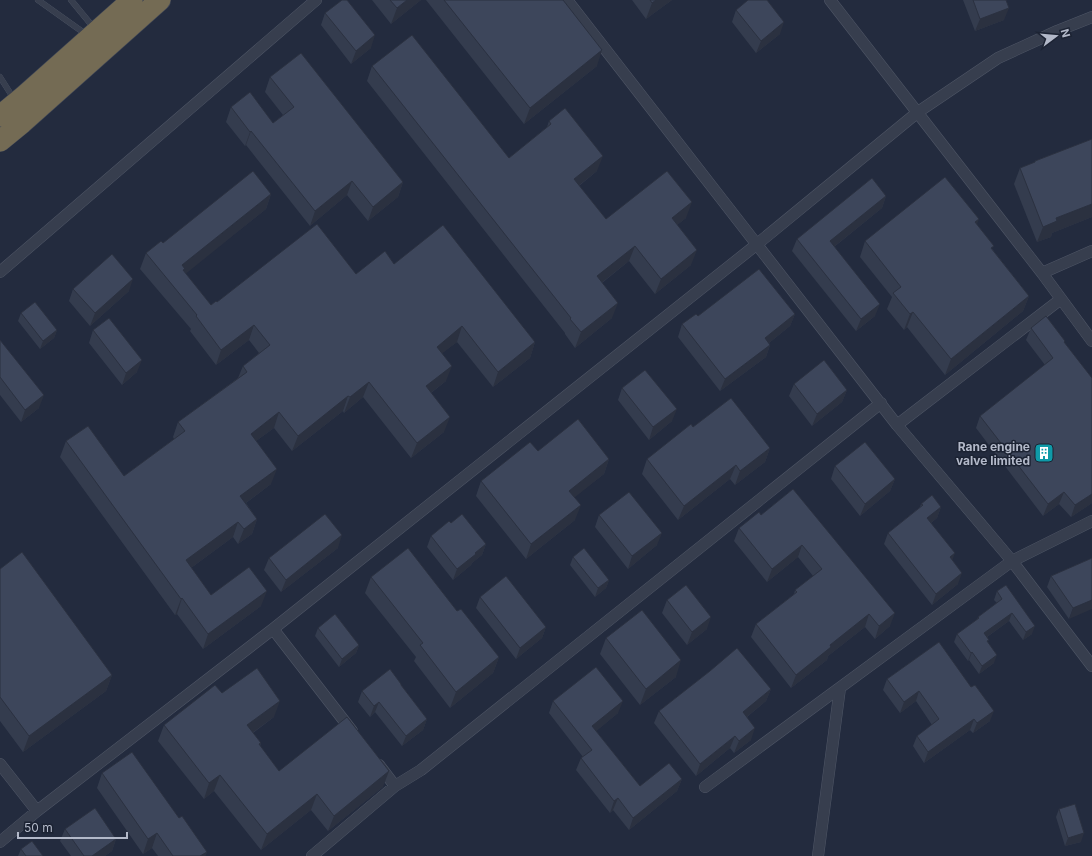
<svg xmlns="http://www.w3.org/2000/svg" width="1092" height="856" font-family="Inter,sans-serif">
<rect width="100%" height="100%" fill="#232b3e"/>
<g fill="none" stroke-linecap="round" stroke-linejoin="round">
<defs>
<path id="lane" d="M38,0L87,35
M71,0L94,28
M0,77L14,99"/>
<path id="street" d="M567,0L897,425L1012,561L1092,666
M830,0L1042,273L1092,341
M0,272L316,0
M1042,273L1092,251
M897,425L1061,299
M273,629L352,731
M0,764L37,811
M379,765L395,786L421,770L881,403
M705,787L1012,561L1092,521
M0,842L37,811L273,629L756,245L918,112L998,58L1057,31L1092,17
M312,856L395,786
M818,856L840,688"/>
<path id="highway" d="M0,116L24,96L132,0
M0,141L22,123L160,0"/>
</defs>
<use href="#lane" stroke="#4f5666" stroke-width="6"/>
<use href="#street" stroke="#4f5666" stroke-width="12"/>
<use href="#highway" stroke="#3f4656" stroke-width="22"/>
<use href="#lane" stroke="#373e4e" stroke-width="5.5"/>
<use href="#street" stroke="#373e4e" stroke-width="11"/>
<use href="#highway" stroke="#746b54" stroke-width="21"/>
</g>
<path fill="#343c4e" d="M372,0H421L391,24Z
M426,0H563L597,66L524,124Z
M632,0H672L646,19Z
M963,0H1006L1004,20L975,31Z
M736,10L780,34L756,53L732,22Z
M325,13L371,48L351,64L321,25Z
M372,66L509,158L547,127L549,121L597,171L579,186L606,219L686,218L677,225L691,265L655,294L629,261L602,283L612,318L575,348L565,334V333L367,81Z
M270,77L403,182L398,197L368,221L347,195L310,226L246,145L245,146L226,122L231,107L273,123L283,115L265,92Z
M1092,139V217L1052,233L1051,237L1037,242L1014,184L1020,168L1035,163V161Z
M271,194L266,209L185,273L211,305L217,302L356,274L394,264L535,342L530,358L493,387L457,342L442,353L446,381L431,393L444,432L411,458L363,397L344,413L343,411L292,451L274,428L256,441L271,484L246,503L257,519L252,534L238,544L233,537L191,568L211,595L261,606L203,649L177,614L175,615L60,457L66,441L124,476L174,439L173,437L178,422L238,378L243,366L259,353L249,340L216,365L190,331L191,329L140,269L146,253L163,243Z
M886,196L882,208L834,247L875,316L856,331L792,251L797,239Z
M977,225L993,250L1029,296L1023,311L945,375L907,327L904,330L887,309L892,297L860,257L865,241Z
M73,289L129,291L90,326L69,301Z
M21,313L57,330L54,338L40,349L18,321Z
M795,314L790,326L769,343L770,345L766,357L720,391L678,337L682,324L698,316Z
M1031,328L1065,343L1092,503L1071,517L1059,504L1043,516L976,428L980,416L1045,365L1026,340Z
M93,330L137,372L122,385L89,343Z
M0,340L39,408L21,422L0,395Z
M794,384L847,390L842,402L812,426L789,396Z
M622,388L672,421L649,440L618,400Z
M693,427L770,448L765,462L735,485L730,479L678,520L642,474L647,459Z
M538,451L609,459L604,474L574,497L575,520L526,559L476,496L481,481Z
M835,466L895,479L890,491L860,516L831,479Z
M793,489L890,626L875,639L865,627L828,656L827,660L791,688L751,637L756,624L794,594L795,590L813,576L798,557L767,582L734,541L739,528L761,515Z
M921,504L941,507L937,518L931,523L958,584L932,605L884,544L888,533L920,507Z
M599,515L657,545L628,569L595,527Z
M451,523L486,544L482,555L472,563L471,565L453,580L427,547L431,536Z
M338,548L281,592L264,570L269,558Z
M573,557L609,580L606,588L595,597L570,565Z
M1092,558L1069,619L1047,587L1051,576Z
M0,569L112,675L106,691L23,752L0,721Z
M371,577L457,611L499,657L493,673L450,708L414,661L416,657L365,593Z
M997,591L1032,634L1023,640L1009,621L987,637L988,642L994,663L979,674L969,660L968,661L954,642L957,634L977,620L978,617L997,603L994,600Z
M480,597L546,627L542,638L516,659L476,608Z
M667,600L707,629L687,645L662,613Z
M318,628L359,645L356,653L339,667L315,636Z
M606,638L676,677L640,705L600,654Z
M939,642L990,721L973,733L970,730L924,763L913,746L917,736L932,725L916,701L900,713L883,690L887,679Z
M710,671L771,689L766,701L747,717L751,740L734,753L730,748L696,776L654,723L659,711Z
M401,684V685L427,719L423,730L402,746L375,712L370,717L358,702L362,691Z
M222,693L274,717L253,733L261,743L260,746L279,771L383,787L328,831L311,810L261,850L214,791L204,799L158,741L164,725Z
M553,701L618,713L596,731L640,786L682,779L677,791L629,830L613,810L610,813L576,770L581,758L583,757L549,713Z
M102,773L207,852L205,856H158L152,848L143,854L97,788Z
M1059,809L1081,842L1065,846L1056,817Z
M65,829L116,839L112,851L105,856H71L60,841Z
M21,849L43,856H18Z"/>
<path fill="#2b3140" d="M407,0H421L391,24L397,8Z
M656,0H672L646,19L652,3Z
M1009,8L1004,20L975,31L980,19Z
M784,22L780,34L756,53L761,41Z
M375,35L371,48L351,64L356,51Z
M602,50L597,66L524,124L530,108Z
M251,131L246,145L245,146L250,132Z
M603,156L597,171L568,194L574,179Z
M352,181L347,195L310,226L315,211Z
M403,182L398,197L368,221L373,207Z
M271,194L266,209L183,276L182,265Z
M886,196L882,208L825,254L830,241Z
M692,202L686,218L666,234L672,218Z
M1092,204V217L1052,233L1051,237L1037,242L1043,227L1056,218Z
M979,219L973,235L975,222Z
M635,246L629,261L591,291L597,276Z
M697,250L691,265L655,294L661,279Z
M133,279L129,291L90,326L95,313Z
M1029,296L1023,311L945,375L951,359Z
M618,303L612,318L575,348L581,332Z
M880,304L875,316L856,331L861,319Z
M913,312L907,327L904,330L910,314Z
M795,314L790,326L760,350L765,338Z
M254,325L249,340L216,365L221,350Z
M462,326L457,342L431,362L437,347Z
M57,330L54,338L40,349L43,341Z
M535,342L530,358L493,387L498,372Z
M770,345L766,357L720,391L725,379Z
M142,360L137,372L122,385L126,373Z
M452,366L446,381L420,401L426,386Z
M369,382L363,397L344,413L350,397Z
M847,390L842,402L812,426L817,414Z
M44,395L39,408L21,422L25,410Z
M348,396L343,411L292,451L298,436Z
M677,409L672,421L649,440L653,427Z
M279,412L274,428L245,449L251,434Z
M450,417L444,432L411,458L417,443Z
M770,448L765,462L735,485L740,471Z
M609,459L604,474L564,506L569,491Z
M736,465L730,479L678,520L684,506Z
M277,469L271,484L235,511L240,496Z
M895,479L890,491L860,516L865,504Z
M1064,492L1059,504L1043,516L1048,504Z
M1092,494V503L1071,517L1075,505Z
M581,505L575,520L526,559L531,544Z
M941,507L937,518L923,529L927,518Z
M257,519L252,534L238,544L244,529Z
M238,522L233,537L180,576L186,560Z
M662,533L657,545L628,569L632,556Z
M342,535L338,548L281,592L286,580Z
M486,544L482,555L472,563L471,565L453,580L457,569L475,553Z
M802,545L798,557L767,582L772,569Z
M955,553L951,564L950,557Z
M962,573L958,584L932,605L936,594Z
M609,580L606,588L595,597L598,588Z
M267,591L261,606L203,649L208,634Z
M182,598L177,614L175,615L181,599Z
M1092,600V609L1069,619L1073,608Z
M895,613L890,626L875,639L879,626Z
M1012,613L1009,621L981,641L984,633Z
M869,614L865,627L828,656L827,660L791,688L796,675L830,645Z
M711,617L707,629L687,645L692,632Z
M1035,626L1032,634L1023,640L1026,632Z
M546,627L542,638L516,659L520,648Z
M359,645L356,653L339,667L342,659Z
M972,652L969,660L968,661L971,653Z
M997,655L994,663L979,674L982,666Z
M499,657L493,673L450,708L456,692Z
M681,660L676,677L640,705L646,689Z
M112,675L106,691L23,752L29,736Z
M771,689L766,701L738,724L743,712Z
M919,691L916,701L900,713L904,702Z
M280,701L274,717L241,741L247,725Z
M623,701L618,713L588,738L592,726Z
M379,702L375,712L370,717L374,706Z
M994,711L990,721L973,733L977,723Z
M427,719L423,730L402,746L406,736Z
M974,719L970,730L924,763L928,752Z
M755,728L751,740L734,753L739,741Z
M735,736L730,748L696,776L700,764Z
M389,771L383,787L328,831L334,816Z
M220,775L214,791L204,799L209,783Z
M682,779L677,791L629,830L633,818Z
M317,794L311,810L261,850L267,834Z
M618,798L613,810L610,813L614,801Z
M157,833L152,848L143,854L148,839Z
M1084,833L1081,842L1065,846L1068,838Z
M116,839L112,851L105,856H92Z
M207,852L205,856H200Z"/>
<path fill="#3d465b" stroke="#2b3140" d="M342,0H347L375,35L356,51L325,13Z
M390,0H407L397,8Z
M444,0H563L602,50L530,108Z
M650,0H656L652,3Z
M748,0H767L784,22L761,41L736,10Z
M973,0H1006L1009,8L980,19Z
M412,35L509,158L551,124L549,121L565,108L603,156L574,179L606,219L667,171L692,202L672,218L697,250L661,279L635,246L597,276L618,303L581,332L570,319L571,318L372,66Z
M301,53L403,182L373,207L352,181L315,211L251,131L250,132L231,107L250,92L273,123L294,107L270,77Z
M1092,139V204L1056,218L1057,221L1043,227L1020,168L1035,162V161Z
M253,171L271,194L182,265L185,269L183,270L211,305L216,301L217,302L317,224L356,274L385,251L394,264L443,225L535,342L498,372L462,326L437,347L452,366L426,386L450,417L417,443L369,382L350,397L348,396L298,436L279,412L251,434L277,469L240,496L257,519L244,529L238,522L186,560L211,595L249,567L267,591L208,634L182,598L181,599L66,441L88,426L124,476L185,431L178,422L247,372L243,366L270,345L254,325L221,350L196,316L197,315L146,253L161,241L163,243Z
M945,177L979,219L975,222L994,246L991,248L1029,296L951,359L913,312L910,314L893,293L901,287L865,241Z
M872,178L886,196L830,241L880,304L861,319L797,239Z
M112,254L133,279L95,313L73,289Z
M759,269L795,314L765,338L770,345L725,379L682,324L696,314L698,316Z
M35,302L57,330L43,341L21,313Z
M1046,316L1065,341L1064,342L1092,378V494L1075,505L1064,492L1048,504L980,416L1053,358L1031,328Z
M109,318L142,360L126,373L93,330Z
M0,340L44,395L25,410L0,377Z
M824,360L847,390L817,414L794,384Z
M645,370L677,409L653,427L622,388Z
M731,398L770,448L740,471L736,465L684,506L647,459L691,424L693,427Z
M578,419L609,459L569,491L581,505L531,544L481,481L530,442L538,451Z
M865,442L895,479L865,504L835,466Z
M793,489L895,613L879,626L869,614L830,645L831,647L796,675L756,624L797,592L795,590L822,569L802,545L772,569L739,528L759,512L761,515Z
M629,492L662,533L632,556L599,515Z
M932,495L941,507L927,518L955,553L950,557L962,573L936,594L888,533L923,505L921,504Z
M325,514L342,535L286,580L269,558Z
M462,514L486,544L475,553L476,554L457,569L431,536L449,521L451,523Z
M408,548L457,611L461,609L499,657L456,692L420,645L423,643L371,577Z
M584,548L609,580L598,588L573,557Z
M22,552L112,675L29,736L0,697V569Z
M1092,558V600L1073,608L1051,576Z
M506,576L546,627L520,648L480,597Z
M686,585L711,617L692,632L667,600Z
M1006,585L1035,626L1026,632L1012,613L984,633L989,640L987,641L997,655L982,666L972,652L971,653L957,634L979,618L978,617L1002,599L997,591Z
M642,610L681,660L646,689L606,638Z
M335,614L359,645L342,659L318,628Z
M939,642L971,687L975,685L994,711L977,723L974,719L928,752L917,736L939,719L919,691L904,702L887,679Z
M737,648L771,689L743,712L755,728L739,741L735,736L700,764L659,711L710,671Z
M596,667L623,701L592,726L640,786L669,763L682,779L633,818L618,798L614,801L581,758L592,750L553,701Z
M257,668L280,701L247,725L261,743L259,744L279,771L347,717L389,771L334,816L317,794L267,834L220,775L209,783L164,725L215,685L222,693Z
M390,669L401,684V685L427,719L406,736L379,702L374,706L362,691Z
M132,752L179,818L182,816L207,852L200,856H173L157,833L148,839L102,773Z
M1075,804L1084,833L1068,838L1059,809Z
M95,808L116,839L92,856H84L65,829Z
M32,841L43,856H26L21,849Z"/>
<defs>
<symbol id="building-square" viewBox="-11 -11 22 22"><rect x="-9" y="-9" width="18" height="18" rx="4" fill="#0f9aa8" stroke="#1c2333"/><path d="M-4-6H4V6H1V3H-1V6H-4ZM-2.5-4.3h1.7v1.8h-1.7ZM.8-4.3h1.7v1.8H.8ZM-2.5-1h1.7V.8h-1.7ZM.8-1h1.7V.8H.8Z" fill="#fff"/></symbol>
</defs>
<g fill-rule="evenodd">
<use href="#building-square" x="1033" y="442" width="22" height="22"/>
</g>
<g text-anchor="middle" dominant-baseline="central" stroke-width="3" stroke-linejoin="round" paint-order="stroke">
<g font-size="12" font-weight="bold" fill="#b3b9c9" stroke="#1c2333" text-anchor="end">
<text x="1030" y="446">Rane engine<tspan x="1030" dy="14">valve limited</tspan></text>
</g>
</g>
<g transform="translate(1056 36) rotate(74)" stroke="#1c2333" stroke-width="3" paint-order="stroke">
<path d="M0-3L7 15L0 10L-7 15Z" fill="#b3b9c9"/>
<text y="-6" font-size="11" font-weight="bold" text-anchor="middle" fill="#b3b9c9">N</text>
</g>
<path d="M18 832v6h109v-6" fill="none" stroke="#b3b9c9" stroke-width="2"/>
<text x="24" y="832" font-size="12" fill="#b3b9c9" stroke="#1c2333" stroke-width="3" paint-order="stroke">50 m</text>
</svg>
